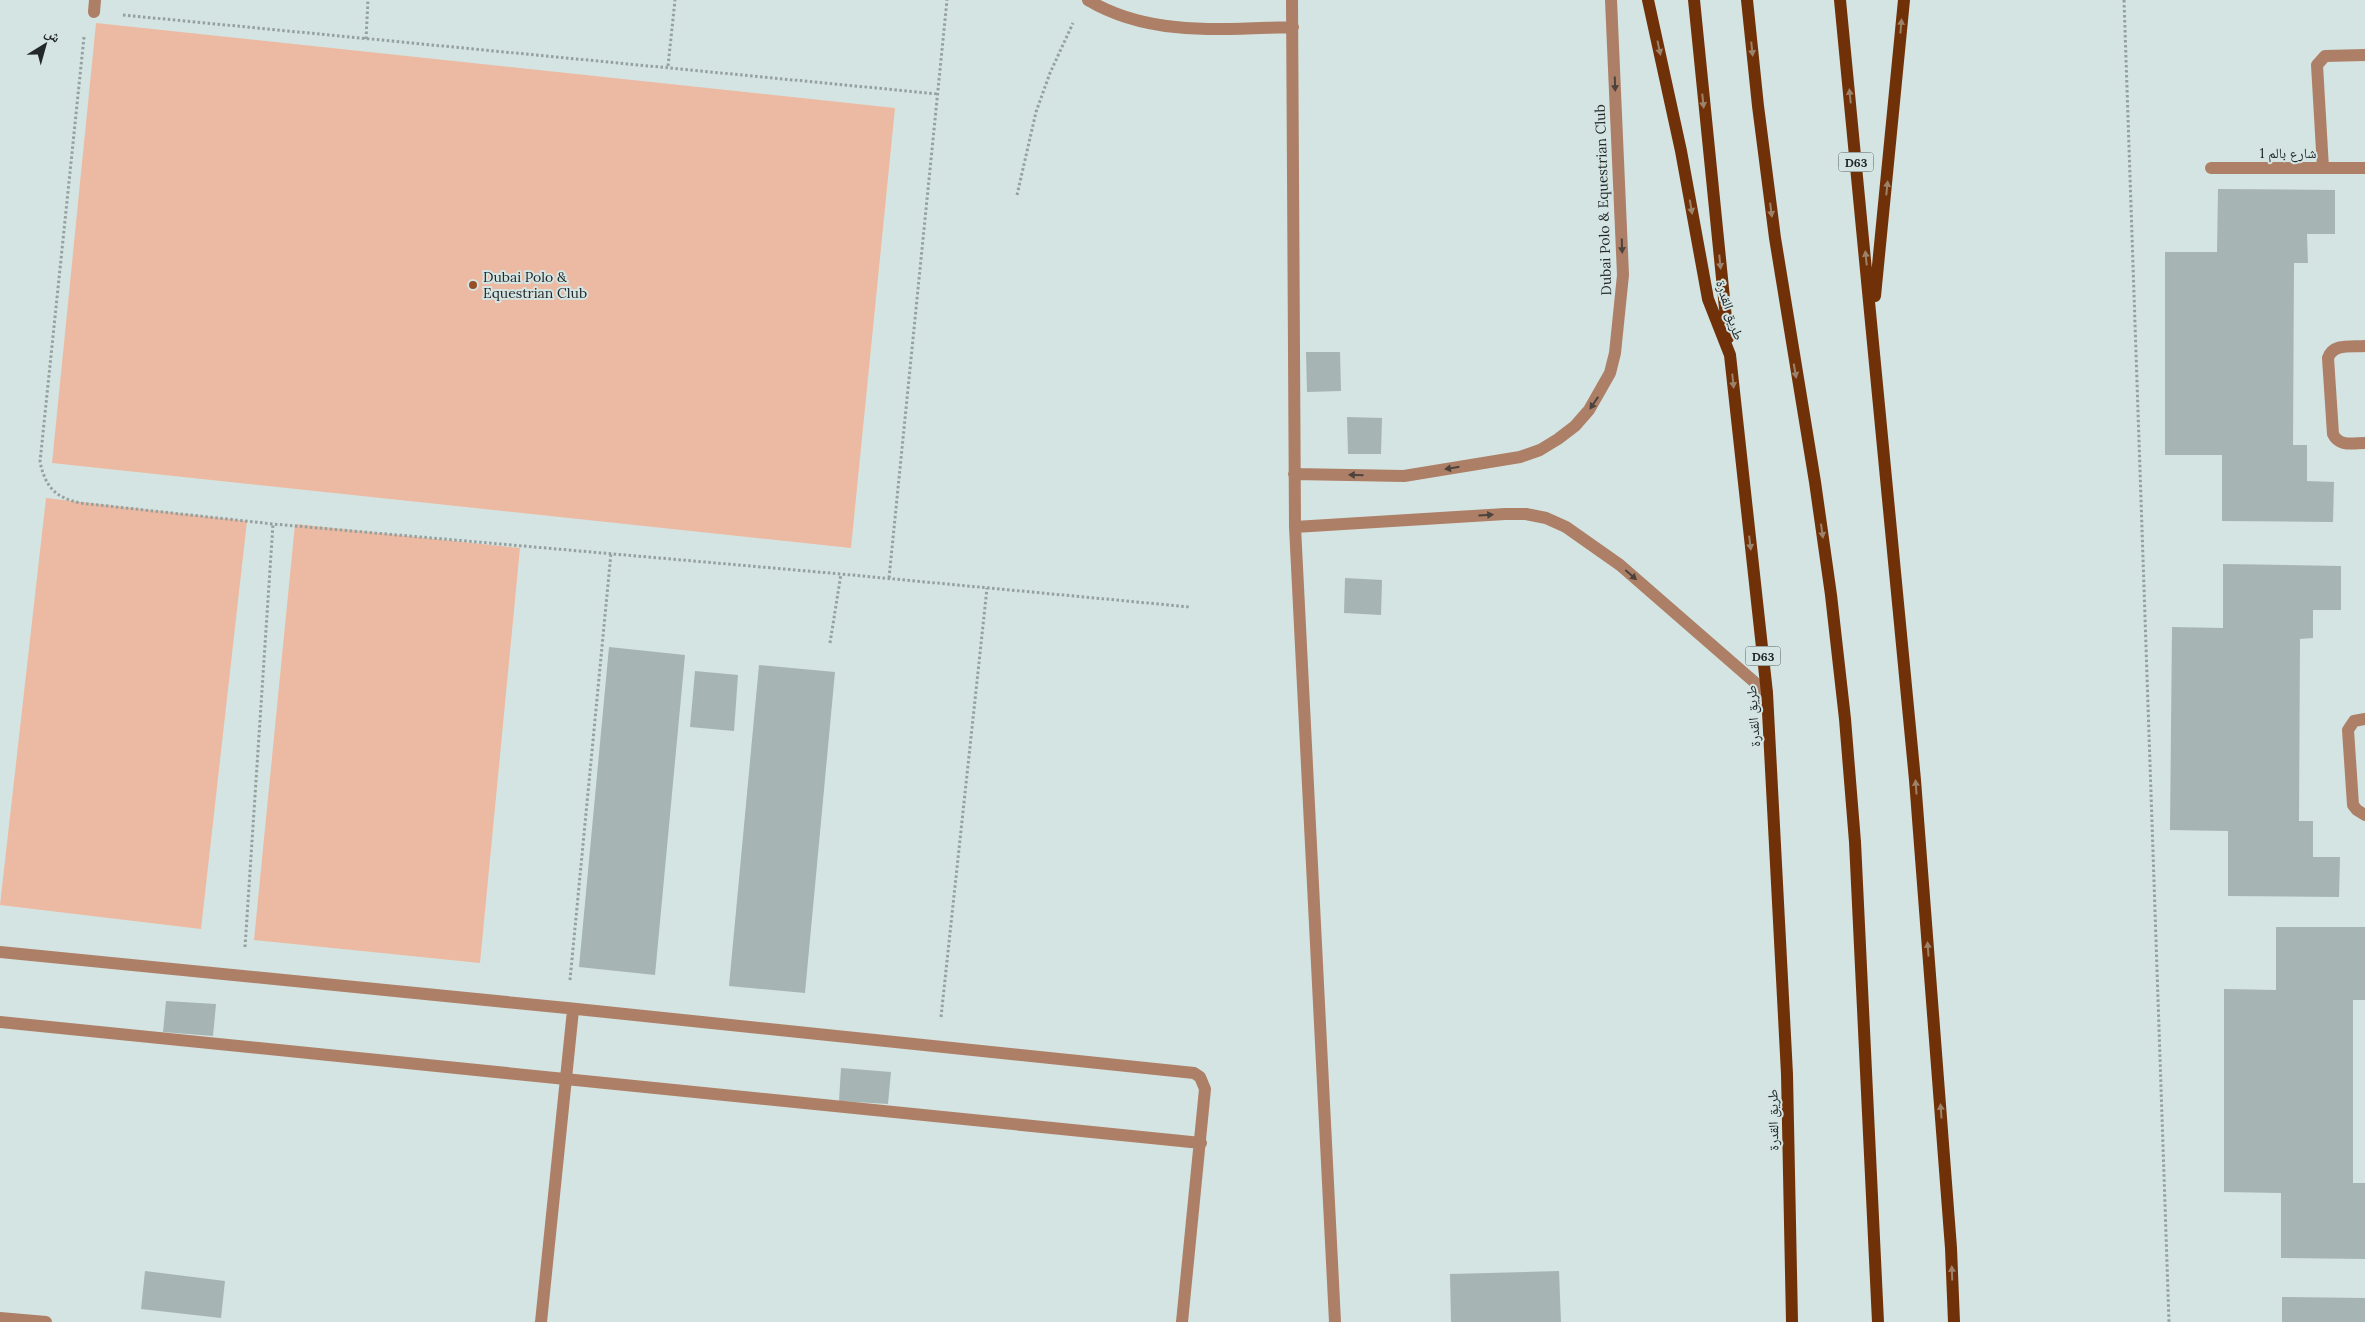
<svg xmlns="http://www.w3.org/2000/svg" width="2365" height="1322" font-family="Lora,'Noto Naskh Arabic',serif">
<rect width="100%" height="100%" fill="#d4e4e2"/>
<path fill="#ecbaa2" d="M96,23L895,108L851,548L52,463Z
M46,498L247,521L201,929L0,905Z
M295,524L520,548L480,963L254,940Z"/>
<path fill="#a6b5b3" d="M2218,189L2335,190V234H2307L2308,263H2294L2293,445H2307V481L2334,482L2333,522L2222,521V455H2165V252H2217Z
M1306,352H1340L1341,391L1307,392Z
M1347,417L1382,418L1381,454H1348Z
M2223,564L2341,566V610H2313V638L2300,639L2299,821H2313V857H2340L2339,897L2228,896V831L2170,830L2172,627L2223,628Z
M1345,578L1382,580L1381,615L1344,613Z
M609,647L685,655L655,975L579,967Z
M759,665L835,672L805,993L729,986Z
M695,671L738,675L734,731L690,727Z
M2276,927H2365V1000H2353V1183H2365V1259L2281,1258V1193L2224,1192V989L2276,990Z
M166,1001L216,1004L213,1036L163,1032Z
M841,1068L891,1072L888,1104L839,1101Z
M145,1271L225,1281L221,1318L141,1309Z
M1559,1271L1561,1322H1451L1450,1274Z
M2282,1297L2365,1298V1322H2282Z"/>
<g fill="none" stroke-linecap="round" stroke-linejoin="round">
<path stroke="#94a19f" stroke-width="3" stroke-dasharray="2.5 2.5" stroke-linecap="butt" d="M2124,0L2169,1322
M123,15L938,94
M84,37L40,462C46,488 55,497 80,503L273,524L841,574L1190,607
M366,39L368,0
M668,66L675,0
M1017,195L1036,112L1050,73L1073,23
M889,578L947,0
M830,643L841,574
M245,947L273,524
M570,980L611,553
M941,1017L987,588"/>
<path stroke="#ad7f67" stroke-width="12" d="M1088,0C1150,37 1223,29 1293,27
M1292,0L1295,527L1335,1322
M94,12L95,0
M2211,168H2365
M2323,168L2317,65L2325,56L2365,55
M2365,346C2351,347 2333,343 2328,358L2333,434C2339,447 2353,443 2365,443
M1294,474L1404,476L1520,457L1540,450L1558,439L1575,426L1589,410L1610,373L1615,353L1623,275L1611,0
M1295,527L1505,514H1526L1546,518L1566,527L1620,565L1767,693
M2365,719L2354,721L2348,730L2353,805L2357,810L2365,815
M0,952L567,1008L1194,1073L1200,1077L1205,1089L1182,1322
M0,1022L1201,1143
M0,1318L46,1322
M541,1322L573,1010"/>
<path stroke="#703108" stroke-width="12" d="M1648,0L1681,151L1708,299L1730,355L1767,693L1787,1074L1792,1322
M1694,0L1728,338
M1747,0L1758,106L1775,238L1815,482L1831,595L1845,719L1855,842L1878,1322
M1840,0L1915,780L1951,1248L1954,1322
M1875,296L1904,0"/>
</g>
<defs><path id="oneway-solid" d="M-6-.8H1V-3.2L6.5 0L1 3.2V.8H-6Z" transform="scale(1.25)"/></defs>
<g fill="#9d826a">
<use href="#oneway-solid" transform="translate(1901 26) rotate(-85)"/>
<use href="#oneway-solid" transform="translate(1659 48) rotate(78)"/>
<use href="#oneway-solid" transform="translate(1752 49) rotate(84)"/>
<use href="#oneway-solid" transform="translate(1850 96) rotate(-96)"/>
<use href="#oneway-solid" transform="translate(1703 101) rotate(84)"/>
<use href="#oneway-solid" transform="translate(1887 188) rotate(-84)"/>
<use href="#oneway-solid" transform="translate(1691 207) rotate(80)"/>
<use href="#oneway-solid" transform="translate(1771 210) rotate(83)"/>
<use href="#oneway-solid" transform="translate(1866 258) rotate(-96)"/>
<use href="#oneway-solid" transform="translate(1720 262) rotate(84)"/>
<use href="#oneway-solid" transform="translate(1795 371) rotate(80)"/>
<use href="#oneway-solid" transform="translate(1733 381) rotate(84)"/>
<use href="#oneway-solid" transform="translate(1822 531) rotate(82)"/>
<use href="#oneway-solid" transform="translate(1750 543) rotate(83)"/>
<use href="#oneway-solid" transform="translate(1916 787) rotate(-94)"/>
<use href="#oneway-solid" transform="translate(1928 949) rotate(-94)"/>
<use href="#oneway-solid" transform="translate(1941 1111) rotate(-94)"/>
<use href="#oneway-solid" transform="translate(1952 1273) rotate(-92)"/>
</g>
<g fill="#4c433c">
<use href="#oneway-solid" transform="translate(1615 84) rotate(88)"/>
<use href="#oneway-solid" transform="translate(1622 246) rotate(88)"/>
<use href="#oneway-solid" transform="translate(1594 403) rotate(124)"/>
<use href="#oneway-solid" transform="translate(1452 468) rotate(171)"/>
<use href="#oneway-solid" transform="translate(1356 475) rotate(-179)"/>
<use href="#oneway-solid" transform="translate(1486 515) rotate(-4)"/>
<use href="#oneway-solid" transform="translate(1631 575) rotate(41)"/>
</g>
<circle fill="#954e27" stroke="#d4e4e2" stroke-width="2" cx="473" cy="285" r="5"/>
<g text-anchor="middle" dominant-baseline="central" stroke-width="4" stroke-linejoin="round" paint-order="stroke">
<g fill="#d4e4e2" stroke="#586160" stroke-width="1">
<rect x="1838.5" y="152.5" width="35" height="19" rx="4"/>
<rect x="1745.5" y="646.5" width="35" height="19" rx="4"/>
</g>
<g font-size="12" font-weight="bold" fill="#232929">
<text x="1856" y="162">D63</text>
<text x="1763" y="656">D63</text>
</g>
<g font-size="14" fill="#232929" stroke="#d4e4e2">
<text x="2288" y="153">شارع بالم 1</text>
<text transform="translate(1603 200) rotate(-92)">Dubai Polo &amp; Equestrian Club</text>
<text transform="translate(1730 310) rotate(72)">طريق القدرة</text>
<text transform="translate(1753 716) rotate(-94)">طريق القدرة</text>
<text transform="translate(1773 1120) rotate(-91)">طريق القدرة</text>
</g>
<g font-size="14" fill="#232929" stroke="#d4e4e2" text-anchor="start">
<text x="483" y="277">Dubai Polo &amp;<tspan x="483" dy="16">Equestrian Club</tspan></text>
</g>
</g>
<g transform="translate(45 45) rotate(37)" stroke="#d4e4e2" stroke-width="4" paint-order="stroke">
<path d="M0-4L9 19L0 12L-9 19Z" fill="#232929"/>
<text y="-8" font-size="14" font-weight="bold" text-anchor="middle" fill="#232929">ش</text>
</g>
</svg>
